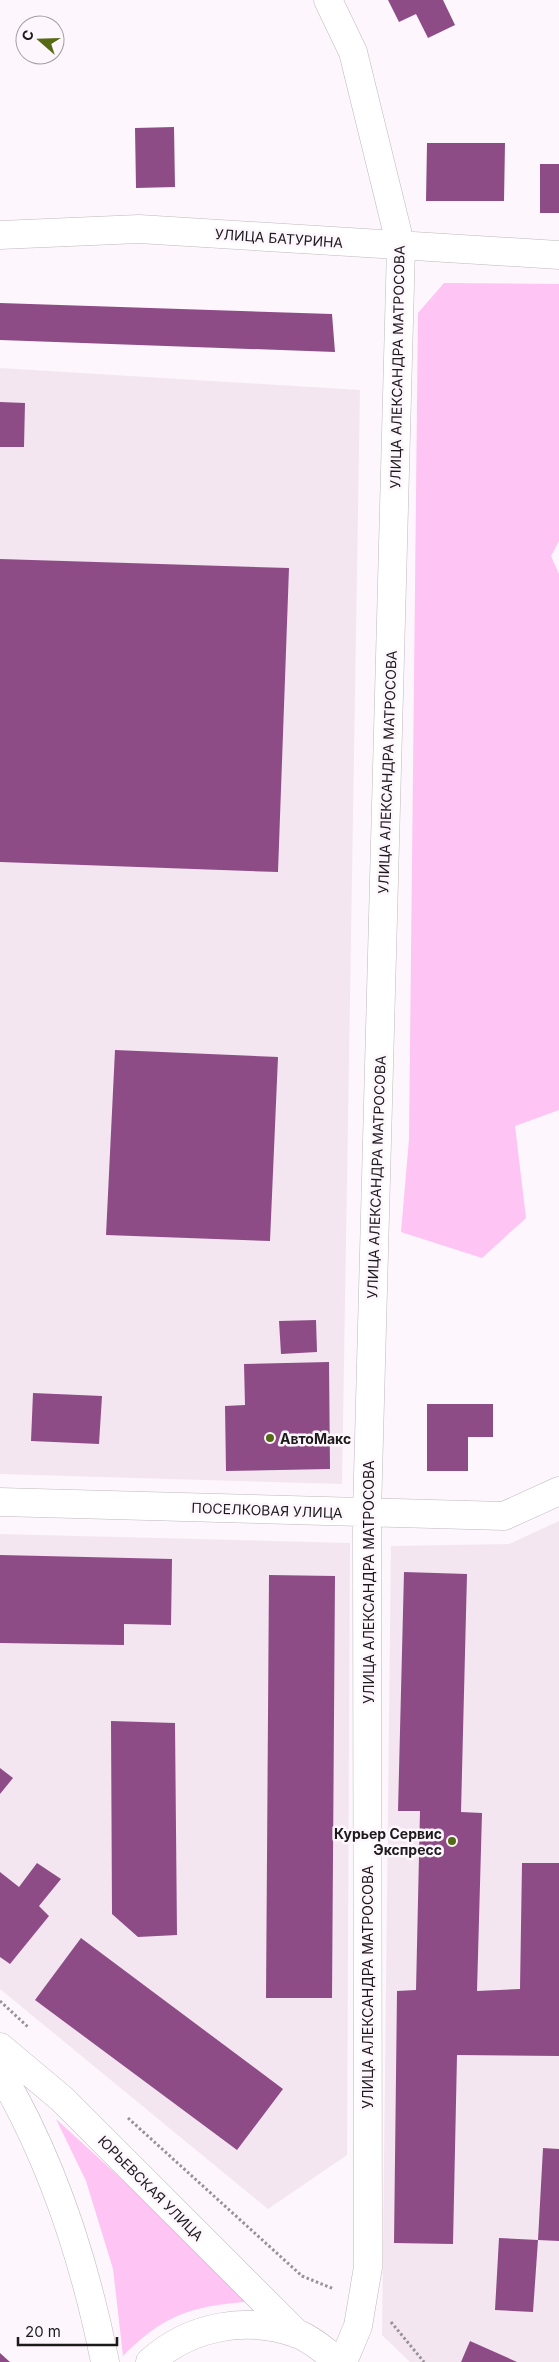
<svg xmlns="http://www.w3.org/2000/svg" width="559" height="2362" font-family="Inter,sans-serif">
<rect width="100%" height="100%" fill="#fdf6fc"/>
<path fill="#f3e6f1" d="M0,368L360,390L342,1484L0,1474Z
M559,1521V2362H410L382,2335L391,1546L509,1544Z
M0,1534L350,1543L347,2155L268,2209L0,1989Z"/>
<path fill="#fec4f4" d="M444,283L559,284V541L551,556L559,574V1110L515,1126L526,1218L482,1258L401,1232L409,1139L418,313Z
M56,2119L255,2301C194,2306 167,2312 123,2356L113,2269L86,2181Z"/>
<path fill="#8e4c86" d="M388,0H443L455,25L428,38L416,14L399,22Z
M174,127L175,187L136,188L135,128Z
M427,143H505L504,201H426Z
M540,164H559V213H540Z
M0,303L332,314L335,352L0,340Z
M0,402L25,403L24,447H0Z
M0,559L289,568L278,872L0,862Z
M115,1050L278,1057L270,1241L106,1235Z
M316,1320L317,1352L281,1354L279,1321Z
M329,1362L330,1469L226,1471L225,1406L245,1405L244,1364Z
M33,1393L102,1396L99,1444L31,1441Z
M427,1404H493V1437H468V1471H427Z
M0,1555L172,1559L171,1625L124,1624V1645L0,1643Z
M404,1572L467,1574L461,1812L482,1813L477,1991L520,1989L522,1863H559V2056L457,2055L453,2244L394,2243L397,1991L416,1990L420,1811H398Z
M269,1575L335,1576L332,1998H266Z
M111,1721L175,1723L177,1935L138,1937L112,1914Z
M0,1768L13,1778L0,1794Z
M37,1863L61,1879L39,1906L49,1916L10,1964L0,1957V1872L19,1887Z
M81,1938L283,2089L237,2150L35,2000Z
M543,2148L559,2149V2241L538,2240Z
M499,2238L538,2240L533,2312L495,2310Z
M470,2341L517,2362H461Z
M0,2353L10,2362H0Z"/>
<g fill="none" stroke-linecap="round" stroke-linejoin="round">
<defs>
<path id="street" d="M328,0L353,52L401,247L367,1513L368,2267L358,2326L343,2362
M0,235L139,229L559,255
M0,1502L504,1516L559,1491"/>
<path id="secondary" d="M0,2047L62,2099L297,2334
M0,2072C52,2160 85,2262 105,2362
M150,2362C190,2326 247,2315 298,2334C313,2340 326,2352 339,2362"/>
</defs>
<use href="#street" stroke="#bfb8bd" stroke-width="29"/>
<use href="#secondary" stroke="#bfb8bd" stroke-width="29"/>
<path stroke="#979296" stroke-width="3" stroke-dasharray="2.5 2.5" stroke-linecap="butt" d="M0,2001L28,2027
M128,2118L302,2276L334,2289
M391,2322L424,2362"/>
<use href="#street" stroke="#fff" stroke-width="28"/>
<use href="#secondary" stroke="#fff" stroke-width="28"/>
</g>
<g fill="#566915" stroke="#fdf6fc" stroke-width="2">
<circle cx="270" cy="1438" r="5"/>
<circle cx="452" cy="1841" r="5"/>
</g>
<g text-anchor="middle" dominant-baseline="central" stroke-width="5" stroke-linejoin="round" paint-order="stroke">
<g font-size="14" fill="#1d1a1c" stroke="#fdf6fc">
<text transform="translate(279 238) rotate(4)">УЛИЦА БАТУРИНА</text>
<text transform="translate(397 367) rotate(-89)">УЛИЦА АЛЕКСАНДРА МАТРОСОВА</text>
<text transform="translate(387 772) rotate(-88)">УЛИЦА АЛЕКСАНДРА МАТРОСОВА</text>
<text transform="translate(376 1177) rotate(-88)">УЛИЦА АЛЕКСАНДРА МАТРОСОВА</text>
<text transform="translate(267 1510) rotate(2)">ПОСЕЛКОВАЯ УЛИЦА</text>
<text transform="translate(368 1582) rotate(-90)">УЛИЦА АЛЕКСАНДРА МАТРОСОВА</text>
<text transform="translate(367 1987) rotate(-90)">УЛИЦА АЛЕКСАНДРА МАТРОСОВА</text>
<text transform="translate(151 2188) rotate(45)">ЮРЬЕВСКАЯ УЛИЦА</text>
</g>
<g font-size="14" font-weight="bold" fill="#1d1a1c" stroke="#fdf6fc" text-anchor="start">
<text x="280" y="1438">АвтоМакс</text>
<text x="442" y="1833" text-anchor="end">Курьер Сервис<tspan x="442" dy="16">Экспресс</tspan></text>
</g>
</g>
<g transform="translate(40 40) rotate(290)"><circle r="24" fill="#fdf6fc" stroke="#a39ea2"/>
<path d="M0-4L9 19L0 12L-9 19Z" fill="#566915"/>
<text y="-8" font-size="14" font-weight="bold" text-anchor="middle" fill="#1d1a1c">С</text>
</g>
<path d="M18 2337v8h99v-8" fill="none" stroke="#1d1a1c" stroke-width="2.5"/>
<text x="25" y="2337" font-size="15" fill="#1d1a1c" stroke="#fdf6fc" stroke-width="4" paint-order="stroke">20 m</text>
</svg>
